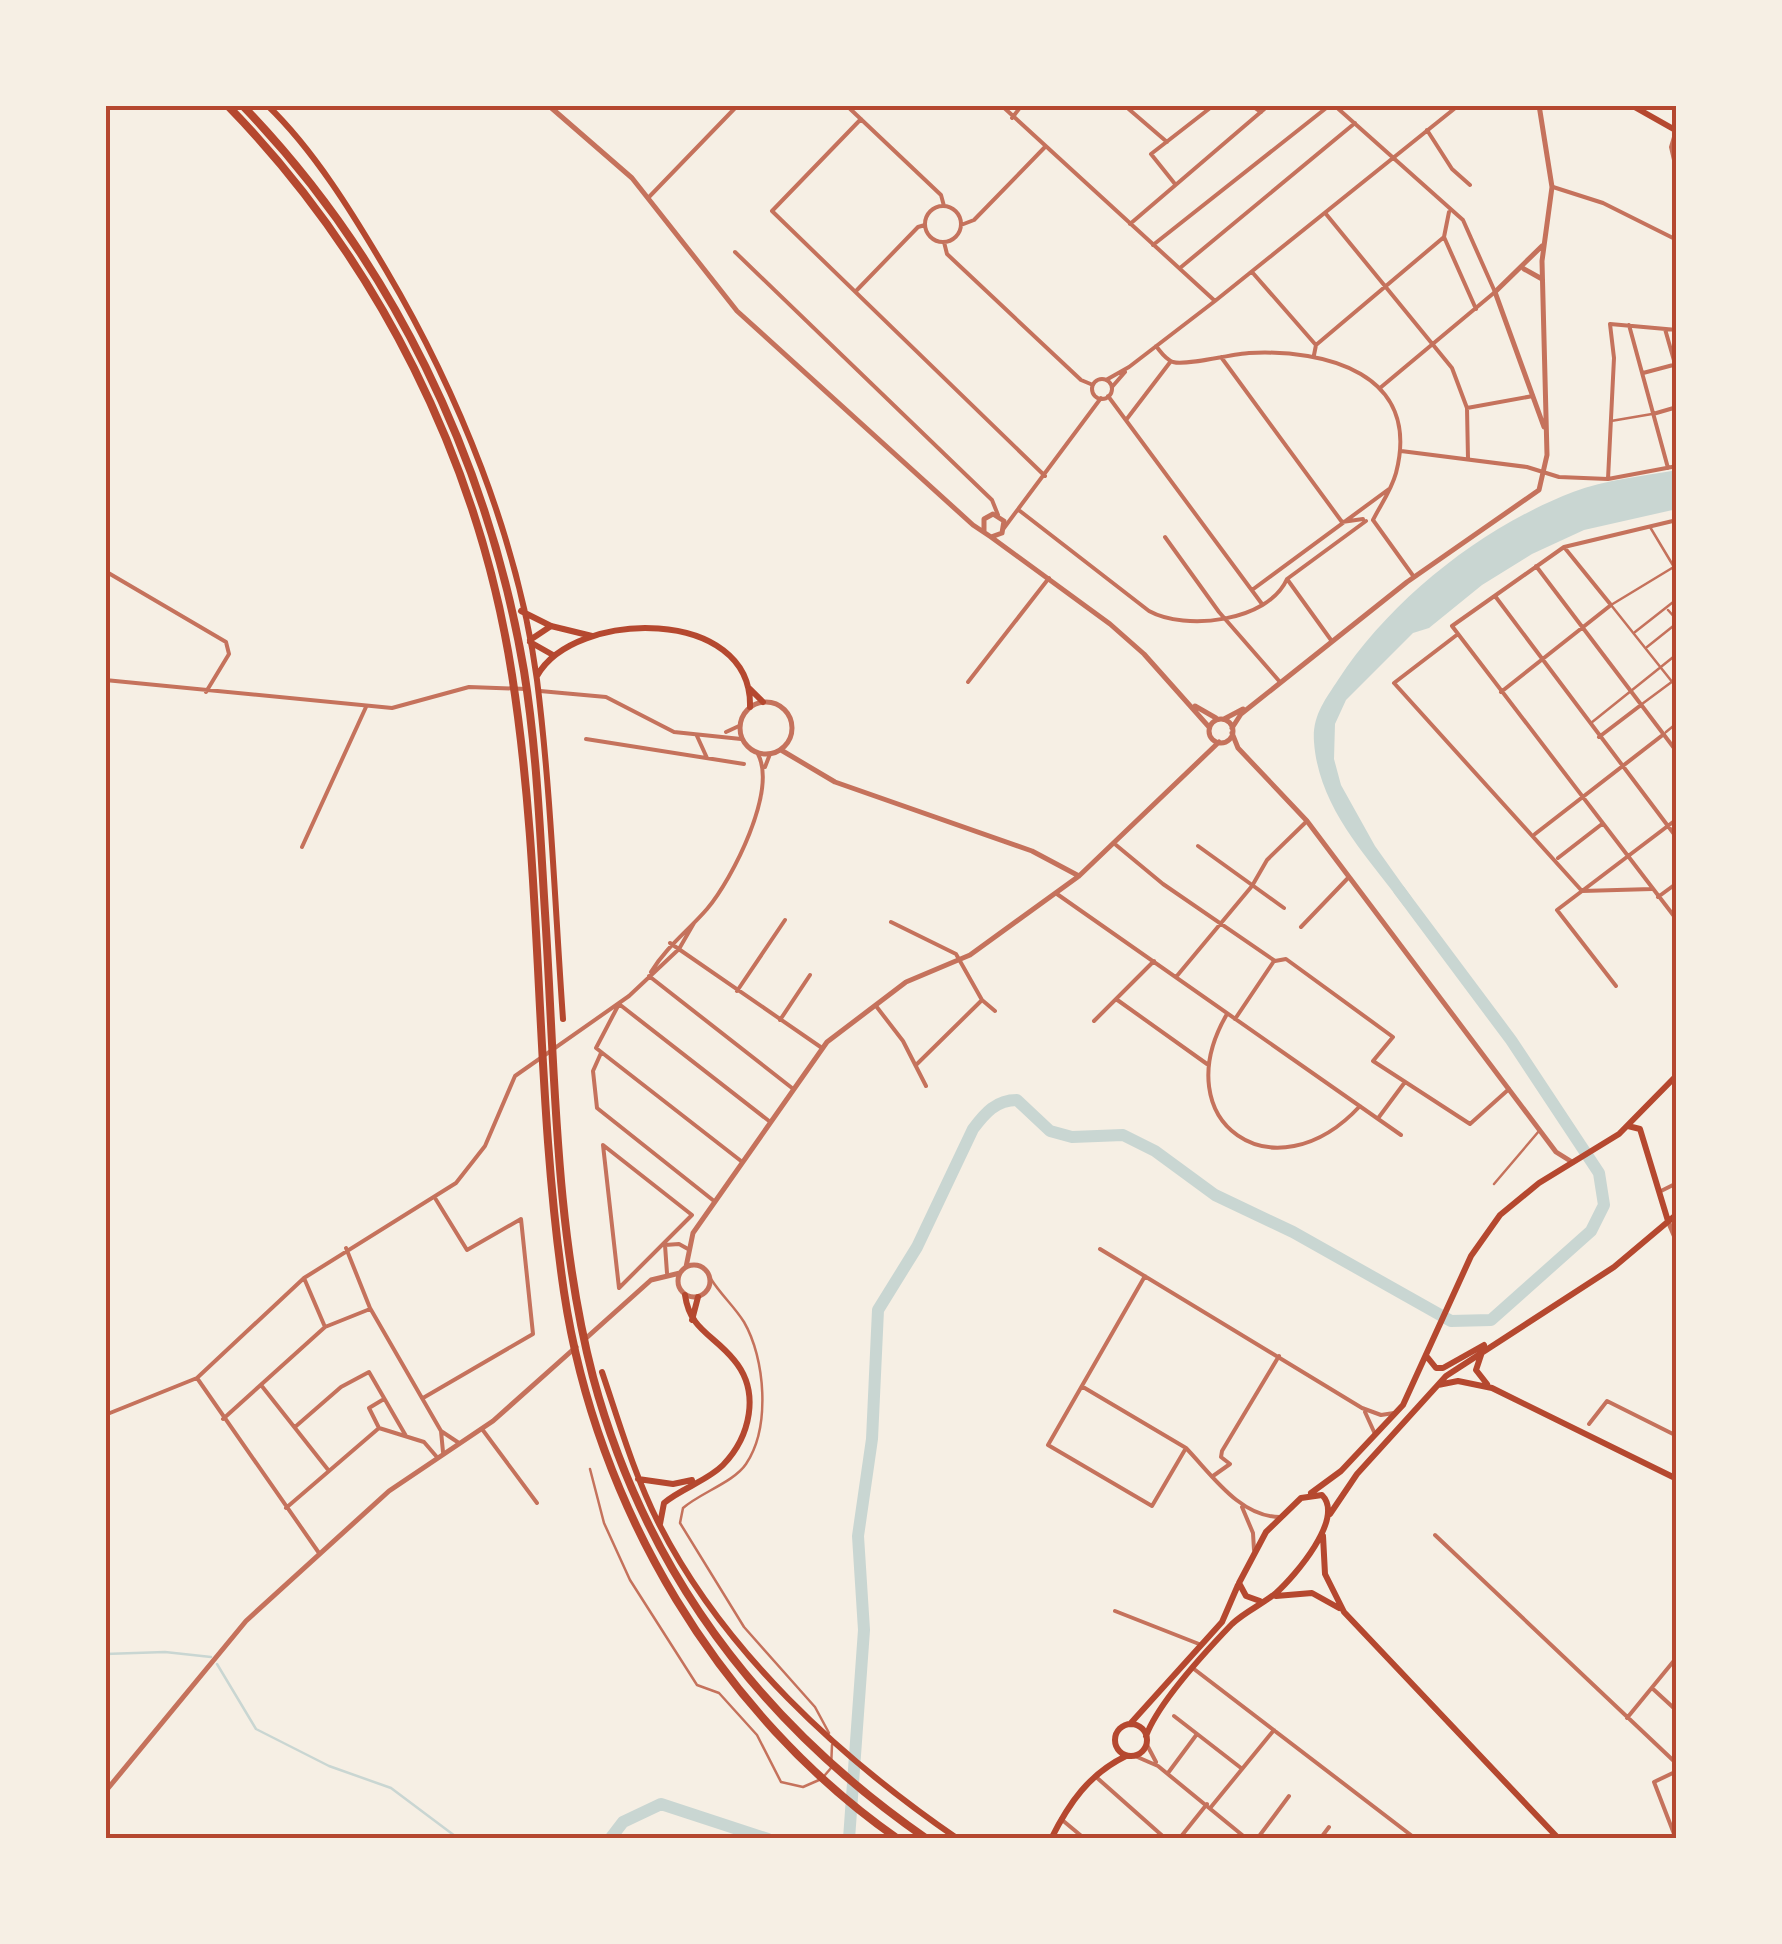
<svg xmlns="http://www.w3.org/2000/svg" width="1782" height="1944" font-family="Roboto,sans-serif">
<rect width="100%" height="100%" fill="#f6efe4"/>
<path fill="#c9d6d2" d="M1677,470V509L1584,530L1532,554L1482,585L1429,628L1413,633L1346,700L1335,724L1334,759L1341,785L1375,846L1412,898L1404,906C1366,855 1319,808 1314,742C1312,716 1325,700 1338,680C1391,599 1482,527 1573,492C1605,480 1643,476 1677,470Z"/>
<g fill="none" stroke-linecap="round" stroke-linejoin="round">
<path stroke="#c9d6d2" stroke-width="2.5" d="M105,1654L165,1652L211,1657
M217,1664L256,1729L329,1766L391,1788L459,1839"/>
<path stroke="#c9d6d2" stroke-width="12" d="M610,1839L623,1822L661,1804L768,1839
M849,1839L864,1630L858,1536L872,1439L878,1310L917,1247L973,1129C985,1113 996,1100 1017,1100L1050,1131L1072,1137L1123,1135L1155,1151L1215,1195L1293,1232L1451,1321L1491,1320L1591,1231L1604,1205L1599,1173L1511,1040L1399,890"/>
<path stroke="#c5725c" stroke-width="2.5" d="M1494,1184L1539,1131
M711,1279C721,1295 734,1306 744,1322C765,1358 771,1427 746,1464C734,1482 700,1493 683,1508L680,1523L744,1627L815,1707L829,1733
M590,1469L604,1523L630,1580L697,1685L719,1693L757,1735L781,1782L803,1787L819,1780
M825,1775L831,1768L832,1745"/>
<path stroke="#c5725c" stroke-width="2.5" d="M1611,421L1652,414
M1650,527L1677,572
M1677,565L1611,605L1677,688
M1668,610L1677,620
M1635,632L1677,599
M1647,647L1677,623
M1642,704L1677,678
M1591,723L1677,654
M1666,732L1677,723"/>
<path stroke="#c5725c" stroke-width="4" d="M846,105L941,195L944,206
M1001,105L1215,301
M1124,105L1167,142
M1251,105L1261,112
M1334,105L1463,220L1495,292L1380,388
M1012,118L1022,105
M861,119L772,211L1045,476
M1677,127L1671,147L1677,173
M1427,130L1452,169L1470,185
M1175,184L1151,154L1214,105
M1553,187L1603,203L1677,240
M649,197L738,105
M925 224a18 18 0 1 1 36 0a18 18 0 1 1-36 0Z
M1326,214L1452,368L1467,408L1468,459
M1130,224L1269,105
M961,225L974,220L1045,147
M1444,237L1476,309
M944,242L947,254L1081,380L1093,385
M1153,245L1330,105
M735,252L992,500L998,515
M1180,268L1355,123
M1252,272L1315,344
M857,290L918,227L925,225
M1629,325L1668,468
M1665,329L1677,371
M1156,346C1161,352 1165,359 1173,362C1187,366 1231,354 1249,353C1325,349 1422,373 1396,473C1391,491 1381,504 1373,520
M1314,355L1316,345L1444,237L1449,212
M1221,357L1342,522
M1643,373L1677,364
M1092 389a10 10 0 1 1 20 0a10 10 0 1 1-20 0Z
M1106,380L1129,367L1215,301L1459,105
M1112,387L1125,372
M1108,396L1262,604
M1467,408L1533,396
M1653,414L1677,407
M1126,420L1171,361
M1401,451L1527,467L1559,477L1608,479L1677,466
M1608,479L1614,358L1610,324L1677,330
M1020,511L1149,611C1185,631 1268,622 1287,579L1366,521
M1373,520L1414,577
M1677,520L1564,547L1452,626L1677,920
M1342,522L1363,519
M1004,528L1101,398
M1165,537L1219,612L1280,682
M1536,566L1677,752
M105,571L226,642L229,654L206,692
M1287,579L1331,640
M1252,590L1389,489
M1495,596L1677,838
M1458,634L1394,683L1582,891
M105,680L392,708L469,687L526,689
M968,682L1049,578
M540,691L606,697L674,732L741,739
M1501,692L1611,605L1564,547
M726,732L739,726
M697,736L707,758
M1599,737L1641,705
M586,739L744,764
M765,767L770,754
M1535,834L1664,734
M1116,845L1163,884L1275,961L1286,959L1393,1037L1373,1061L1470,1124L1509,1089
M1198,846L1284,908
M302,847L366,707
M1558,858L1602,824
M1582,891L1652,889
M1057,894L1401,1135
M1658,897L1677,883
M891,922L956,954L982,1000L995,1011
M1301,927L1348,878
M670,943L822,1048
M651,972C667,946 688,931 707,909C733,878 777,791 758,754
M649,976L792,1088
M1176,977L1252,886L1267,860L1307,821
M1616,986L1557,910L1677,819
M737,991L785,920
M1116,999L1207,1064
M619,1004L596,1048L741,1161
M619,1004L769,1121
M876,1006L903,1041L926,1086
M1227,1014C1164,1122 1274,1199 1360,1106
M1235,1019L1274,961
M780,1020L810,975
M1094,1021L1154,961
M601,1053L593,1071L597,1108L714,1201
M917,1064L981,1001
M1379,1117L1405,1082
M603,1145L692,1215L619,1288Z
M1659,1192L1677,1183
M346,1248L370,1308L441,1431
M1100,1249L1362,1408L1381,1415L1394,1413
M667,1273L665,1245L679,1244L688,1249
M1145,1276L1048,1445L1152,1506L1186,1448C1212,1475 1240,1517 1280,1517
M304,1278L325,1327
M197,1378L304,1278L456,1183L485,1146L515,1076L629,996L679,949L694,923
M197,1378L319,1553
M261,1385L329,1471
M1083,1387L1186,1448
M423,1398L533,1334L521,1219L467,1250L435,1198
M1365,1412L1375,1434
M105,1415L197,1378
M223,1419L325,1327L370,1309
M1589,1424L1607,1401L1677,1436
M295,1427L341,1387L369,1372L406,1436
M379,1428L424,1442L436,1456
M379,1428L369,1408L384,1399
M482,1429L537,1503
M443,1452L441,1431L459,1443
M1213,1476L1230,1464L1221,1457L1222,1451L1279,1356
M1242,1507L1253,1533L1254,1550
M286,1508L379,1428
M1435,1535L1677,1764
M1115,1611L1199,1644
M1194,1669L1416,1839
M1652,1688L1677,1711
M1174,1716L1241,1768
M1627,1718L1677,1657
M1146,1743L1156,1762
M1135,1756L1158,1766L1247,1839
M1168,1773L1197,1734
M1095,1776L1166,1839
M1211,1807L1274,1730
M1061,1819L1085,1839
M1179,1839L1207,1804
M1257,1839L1289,1796
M1320,1839L1329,1827
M1676,1839L1654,1782L1677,1771"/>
<path stroke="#c5725c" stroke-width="5" d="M548,105L632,178L737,311L973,525L991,537L1002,533
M1542,246L1495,292L1544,427
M1524,269L1542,279
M984,532V519L993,514L1004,521L1002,533
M991,537L1110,624L1144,654L1209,727
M740 728a26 26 0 1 1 52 0a26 26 0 1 1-52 0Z
M1195,706L1216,718
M1224,719L1243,709
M1209 731a12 12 0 1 1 24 0a12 12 0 1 1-24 0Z
M1232,728L1241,714L1407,582L1539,490L1547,455L1542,261L1552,187L1539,105
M1232,733L1238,748L1307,821L1556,1152L1572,1162
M781,750L835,782L1032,851L1079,876
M1668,1221L1677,1242
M678 1281a16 16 0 1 1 32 0a16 16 0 1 1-32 0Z
M686,1267L693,1233L827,1042L906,982L970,955L1079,876L1219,742
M584,1340L651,1280L680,1273
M105,1792L246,1621L389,1491L493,1421L576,1347"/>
<path stroke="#b5482f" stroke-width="6" d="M1631,105L1677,131
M1628,1126L1640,1129L1668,1221
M1482,1352L1476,1370L1487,1384
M1428,1358L1436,1368H1443L1484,1345
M1438,1385L1458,1381L1492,1388L1677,1479
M1311,1493L1341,1471L1403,1405L1471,1256L1500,1215L1539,1183L1619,1134L1677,1075
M1330,1514L1357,1474L1446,1376L1614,1267L1677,1214
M1323,1536L1325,1574L1344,1612L1559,1839
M1276,1596L1312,1593L1339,1608
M1130,1724L1222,1622L1238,1585
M1115 1740a16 16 0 1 1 32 0a16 16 0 1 1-32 0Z
M1146,1736C1159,1701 1206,1651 1232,1624C1246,1611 1263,1604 1276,1593C1295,1576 1345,1518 1322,1495L1301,1498L1266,1532L1239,1583L1246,1596L1260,1601
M1051,1839C1069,1803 1089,1774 1126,1756"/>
<path stroke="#b5482f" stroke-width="6" d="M267,105C314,150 353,214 386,270C458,392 518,539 537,680C551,792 555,907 563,1019
M521,611L551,626L592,636
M530,640L551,626
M530,642L553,655
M537,676C574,609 753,606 750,707
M750,689L763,702
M692,1320L698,1297
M602,1372C619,1422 634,1474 658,1522C723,1651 840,1758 958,1839
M638,1479L673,1484L692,1480
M660,1524L664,1503C682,1488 707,1481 723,1465C750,1437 761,1392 734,1360C713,1334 690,1330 685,1295"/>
<path stroke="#b5482f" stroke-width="8" d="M227,105C378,260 479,461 512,675C544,879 534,1088 564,1292C596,1507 720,1715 898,1839
M242,105C391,259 488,460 524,671C537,751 540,833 545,913C555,1065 554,1228 593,1377C646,1573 761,1724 927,1839"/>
</g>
<rect width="1782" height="1944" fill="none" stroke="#f6efe4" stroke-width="215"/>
<rect x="108" y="108" width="1566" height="1728" fill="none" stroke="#b5482f" stroke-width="4"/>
</svg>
